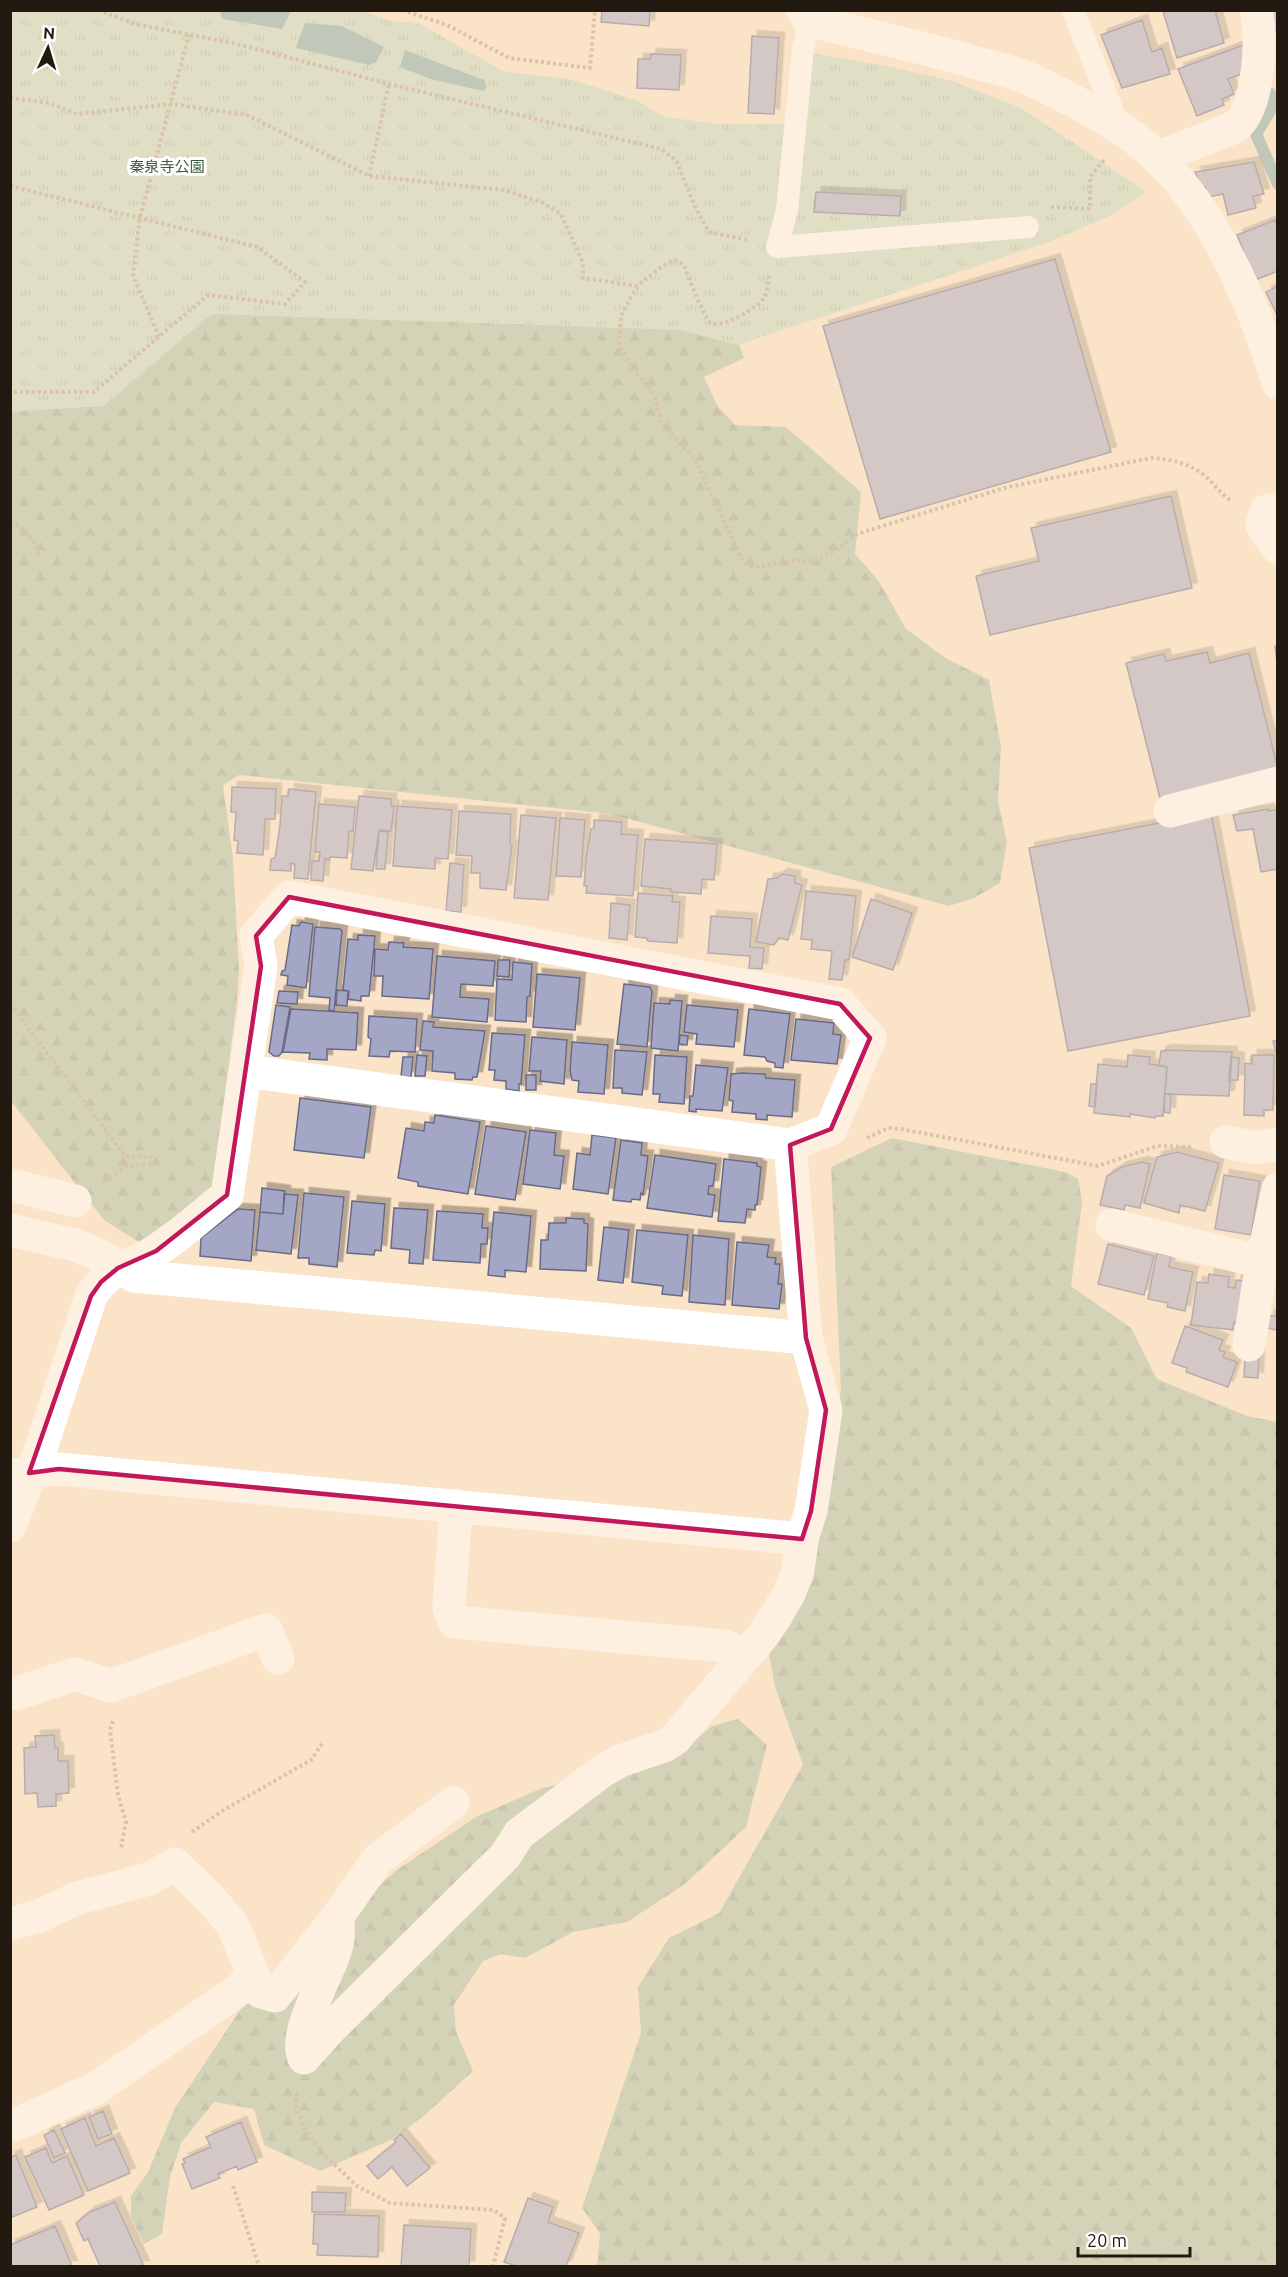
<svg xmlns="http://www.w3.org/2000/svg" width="1288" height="2277" font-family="Ubuntu,'Noto Sans JP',sans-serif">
<defs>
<pattern id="forest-firs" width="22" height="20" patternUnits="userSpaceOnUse" patternTransform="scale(1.5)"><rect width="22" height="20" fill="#a4bea4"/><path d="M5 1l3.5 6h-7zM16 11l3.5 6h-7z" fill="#8da38c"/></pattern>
<pattern id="park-tufts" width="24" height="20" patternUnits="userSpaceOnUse" patternTransform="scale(1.5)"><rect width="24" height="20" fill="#bed8be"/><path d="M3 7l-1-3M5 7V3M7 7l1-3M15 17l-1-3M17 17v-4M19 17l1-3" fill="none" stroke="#a3b9a2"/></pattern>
<filter id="shadow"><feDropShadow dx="5.5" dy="-5.5" stdDeviation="0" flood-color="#0004"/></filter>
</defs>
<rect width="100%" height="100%" fill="#fbe3c8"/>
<path fill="url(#forest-firs)" d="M11,202L699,233L744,358L704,377L717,405L735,425L786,427L861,492L855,554L878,580L906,629L947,659L989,680L1001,747L998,801L1007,842L1000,883L974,898L949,906L611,814L239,775L223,785L233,859L239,972L237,1002L212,1191L139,1242L104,1220L11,1101Z
M892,1138L1065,1172L1078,1179L1082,1202L1071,1286L1131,1328L1157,1379L1247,1416L1277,1422V2266H597L600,2233L582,2208L641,2033L638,1987L669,1938L719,1913L803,1765L775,1687L769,1652L789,1628L813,1580L841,1389L831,1167Z
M738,1719L767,1745L746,1827L685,1884L627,1922L573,1932L525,1958L501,1954L483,1961L454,2005L456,2031L473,2071L425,2115L393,2139L320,2171L264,2145L254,2109L214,2102L181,2143L170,2177L162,2234L144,2244L131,2217V2196L148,2172L175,2108L240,2010L397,1870L476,1817L542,1788L645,1767L684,1749L712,1726Z"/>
<path fill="url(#park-tufts)" d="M11,11H362L392,21L418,23L505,72L570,79L638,101L664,117L720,124H788L793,50L888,66L955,82L1021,108L1147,192L1108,217L1046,243L737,345L680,330L212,314L104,406L11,412Z"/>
<path fill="#7aa5a6" d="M219,11H291L282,29L223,19Z
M305,23L342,26L384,47L376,62L369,65L296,48Z
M405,50L484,80L487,87L483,91L431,79L400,67Z"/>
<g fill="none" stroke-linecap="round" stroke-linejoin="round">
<path stroke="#7aa5a6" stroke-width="12" d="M1270,93V111L1256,134L1278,184"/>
</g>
<path fill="#a4a6c5" stroke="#686a87" stroke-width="1.5" filter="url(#shadow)" d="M602,10H650L649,26L601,22Z
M1215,10L1224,43L1177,58L1163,11Z
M1264,10H1278V30L1269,32Z
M1142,20L1152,52L1162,48L1170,74L1122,88L1101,35Z
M752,36L779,38L774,114L748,113Z
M1246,44L1242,74L1228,79L1234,94L1222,99L1224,105L1197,116L1178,69Z
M651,54L681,55L679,90L637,88L638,59H650Z
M1254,162L1264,194L1253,196L1256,208L1228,215L1223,194L1208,197L1205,187L1201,186L1195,172Z
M816,192L901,196L900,216L814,212Z
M1275,220L1278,226V271L1255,280L1237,235Z
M1055,259L1111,452L880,519L823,326Z
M1278,286V317L1266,292Z
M1171,496L1192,588L990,635L976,576L1039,561L1031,528Z
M1275,646H1278V672Z
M1207,652L1210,663L1249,653L1278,769L1161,802L1126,663L1164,654L1166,661Z
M232,787L276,789L275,819H265L263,855L237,853L238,841L234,840L236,812H231Z
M289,789L316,792L308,879L294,878L295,864L291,863V871L270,870L271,859L275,858L280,825L282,796H288Z
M359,796L391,799V806H394L391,831L379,830L373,871L351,869Z
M319,804L355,807L353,831H349L347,858L330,857L329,860L325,859L323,881L311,880L312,861H319L320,852H315Z
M397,806L452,810L448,859L435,858V869L393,866Z
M1268,809L1269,811L1278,809V869L1261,872L1253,829L1237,831L1233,815Z
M459,811L511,814L510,844L512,846L506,890L480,888V873H471L472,856L456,855Z
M1211,813L1250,1016L1068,1051L1029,848Z
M521,815L556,818L548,900L514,898Z
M560,818L585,820L581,877L556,876Z
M594,820L622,822L621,834L638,835L633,896L586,893L587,886H584L586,859L591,829L594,828Z
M379,831L388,832L385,869H376Z
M645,839L717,844L714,880L702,879L701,894L671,892V889L641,886Z
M450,863L464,865L461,912L446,911Z
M782,874L795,876V883L802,885L788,940L779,938L774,945L756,942L768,879L777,878Z
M806,891L856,896L849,960H845L842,980L829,979L832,951L811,949L812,940L801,939Z
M638,893L673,896L672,902H680L677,943L648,941L646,938L635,937Z
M871,899L912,913L893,970L852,957Z
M611,903L630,905L627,940L609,938Z
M711,916L752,919L750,947L764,948L762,969L749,968L750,956L708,953Z
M301,922L313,924L306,988L287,985L288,976L281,975L282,971L285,970L292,925L299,926Z
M315,927L340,929L342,931L334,1011L329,1010L330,998L309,996Z
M358,935L375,936L369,996H361V1001L348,999L349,991L343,990L348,939L358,940Z
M389,942L404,943L403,947L433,949L429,999L382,996L383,976H374L375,949L388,950Z
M437,956L495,961L493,986L461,984L460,997L489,999L487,1022L432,1017Z
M498,960H510L509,977L497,976Z
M513,962L532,964L530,996L527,997L526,1022L495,1020L497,979L512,980Z
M537,974L580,978L575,1030L533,1027Z
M624,984L650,987L652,992L647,1047L617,1044Z
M337,990L348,991L347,1006L336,1005Z
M279,991L298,992L297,1004L277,1003Z
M670,1000L682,1001L678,1051L651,1048L654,1003L670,1004Z
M276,1005L290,1007L282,1052L279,1056H274L269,1052Z
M687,1005L738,1010L734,1047L696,1044L697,1034L684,1032Z
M291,1009L358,1013L356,1050L327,1049V1060L309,1059L310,1053L283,1052Z
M749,1009L790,1014L783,1068L775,1067V1063L767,1061L765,1057L744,1055Z
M369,1016L417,1019L415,1052L390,1051L389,1057L369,1056L371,1039L368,1037Z
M796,1019L834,1023L833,1034L841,1035L837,1064L791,1060Z
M423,1021L434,1022L433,1027L485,1031L477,1077H473L472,1080L455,1079V1073L432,1071L433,1051L420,1050Z
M492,1033L525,1035L521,1084H519V1091L506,1089V1081L494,1080L495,1070H489Z
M680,1035L688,1036L687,1045L679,1044Z
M532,1037L567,1040L564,1084L540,1081L541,1071H529Z
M1278,1040V1060L1273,1041Z
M572,1042L608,1045L604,1094L578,1092L579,1081L572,1080L570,1071Z
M615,1050L647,1052L642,1095L622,1093V1088H613Z
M1165,1050L1232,1052L1229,1096L1165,1094L1167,1067L1159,1065L1161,1051H1165Z
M417,1055L427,1056L425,1076H415Z
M655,1055L687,1057L684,1104L659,1102L660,1094H653Z
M1128,1055L1150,1057L1149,1064L1167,1067L1163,1116H1156L1155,1118L1130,1114V1117L1094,1113L1098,1064L1127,1067Z
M1252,1055H1274L1273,1110H1264V1116L1244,1115L1245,1063L1252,1064Z
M403,1057H413L411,1077L401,1076Z
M1231,1057L1239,1058L1238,1080H1229Z
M696,1065L728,1068L722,1111L696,1109V1112L689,1111L690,1096H693Z
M742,1073L765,1074L766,1078L795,1080L792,1117L767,1115V1120L756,1119V1114L732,1112L733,1101L729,1100L731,1074Z
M526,1075H536V1090H526Z
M1091,1084H1097L1095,1107L1089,1106Z
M1165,1094H1171L1170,1113L1164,1112Z
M300,1098L371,1107L364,1158L294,1150Z
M435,1115L480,1122L468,1194L418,1186V1182L398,1178L406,1128L424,1131L425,1122L434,1123Z
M486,1126L526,1132L515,1200L475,1194Z
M530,1130L556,1133L554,1155L564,1156L560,1189L523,1184Z
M592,1135L616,1138L608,1194L573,1189L577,1153L590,1155Z
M621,1140L642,1143L641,1155L648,1156L643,1195L641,1193L640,1200L632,1199L631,1202L613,1200Z
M1177,1152L1219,1163L1205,1211L1180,1205L1179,1213L1144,1203L1157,1157Z
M655,1155L716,1164L713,1186H709L708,1194L715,1195L712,1217L647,1208Z
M724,1159L757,1163V1166L761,1167L757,1205H755V1210L747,1209L745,1223L718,1221Z
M1142,1162L1150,1164L1140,1208L1125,1205L1124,1210L1100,1205L1107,1176L1122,1167Z
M1224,1175L1260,1181L1251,1235L1215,1229Z
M262,1188L285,1191L283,1214L260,1212Z
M304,1193L344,1197L337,1267L309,1264V1258H298Z
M284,1194L298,1195L291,1254L256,1250L260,1212L283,1214Z
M352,1201L385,1204L381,1251L375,1250L374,1255L347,1253Z
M394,1208L428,1210L423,1264L409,1263L410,1250L391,1248Z
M238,1209L255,1210L251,1261L200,1256L201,1238Z
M437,1211L483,1214L482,1228H488L487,1244H481L480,1263L433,1260Z
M494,1212L531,1216L526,1272L505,1270V1277L488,1275Z
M566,1218L584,1219V1223L588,1224L586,1271L540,1269L541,1240H548L549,1223H566Z
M604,1227L629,1230L623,1283L598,1280Z
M637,1230L688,1235L682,1296L662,1294L663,1286L632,1282Z
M693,1235L729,1239L725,1305L689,1302Z
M737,1242L769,1245L767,1257L776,1258L775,1264H780L778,1284H782L779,1309L732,1305Z
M1108,1244L1154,1256L1144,1295L1098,1284Z
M1157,1253L1171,1256L1169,1267L1193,1272L1185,1311L1167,1307L1168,1303L1148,1299Z
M1209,1274L1229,1277L1228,1287L1235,1288L1236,1280L1245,1281L1240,1323L1234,1322L1233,1330L1191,1325L1197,1282L1208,1283Z
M1269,1315L1278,1317L1277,1330L1266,1328Z
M1185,1326L1223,1340L1219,1350L1225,1352L1223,1357L1237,1362L1228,1387L1186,1372L1187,1368L1172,1363Z
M1245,1354H1259L1258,1378L1244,1377Z
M54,1735L55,1748H58V1761H68L69,1793L56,1794V1806L38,1807L37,1793L25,1794L24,1748L36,1747L35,1736Z
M103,2111L112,2134L98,2139L89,2117Z
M85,2118L96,2146L114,2138L130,2173L88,2191L61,2129Z
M241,2122L257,2162L238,2170L237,2166L218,2174L220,2178L192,2189L182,2164L185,2163L183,2159L211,2147L206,2137Z
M54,2130L65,2153L54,2158L44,2135Z
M401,2134L430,2168L407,2186L392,2167L378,2179L367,2166L396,2142L394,2140Z
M46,2148L52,2163L67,2156L84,2195L49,2210L25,2157Z
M16,2155L37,2207L10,2218V2157Z
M312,2192L346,2193L345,2212H312Z
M528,2198L553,2207L548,2222L579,2233L566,2266H516L504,2262Z
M115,2202L144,2266H100L88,2239L84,2241L76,2223L90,2212Z
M314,2214L379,2216L378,2257L317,2255L318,2244H313Z
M404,2225L471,2229L469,2266H401Z
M55,2226L72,2266H10V2245Z"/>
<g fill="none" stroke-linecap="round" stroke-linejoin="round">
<path stroke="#af9c87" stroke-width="4" stroke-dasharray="3 3" stroke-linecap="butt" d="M98,10L135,24L237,44L389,84L661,149L676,160L696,209L709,232L748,240
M402,10L447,25L509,58L590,68L595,10
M10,98L49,103L77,114L172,104L247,115L369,176L504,190L543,203L561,214L583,263V278L637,286C645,279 666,263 675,260L683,264C688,274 704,320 711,323C721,329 758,308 764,298C767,293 768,282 769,276
M369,176L389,84
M10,186L257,247L305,282L285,304L208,295L94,392H10
M1051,207L1090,209V177L1105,159
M637,286L621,316L619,344L633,369L654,394L661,423L695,459L741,558L749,566L756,567L800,560L813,562L836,550L857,534L1004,488L1151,458C1171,459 1188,463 1204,475C1214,483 1221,495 1232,501
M159,337L133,275L140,217L189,35
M10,522C27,528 35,541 40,557
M10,1004L126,1157H153V1164L127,1166L103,1182
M867,1138L888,1128L901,1129L1098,1166L1157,1146L1192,1147
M113,1721L110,1730L118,1795L126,1822L121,1849
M192,1832L222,1811L311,1760L322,1744
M296,2093V2107L305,2129L323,2154L357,2186L390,2203L494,2210L505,2218L493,2266
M233,2186L259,2266"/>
<path stroke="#fff" stroke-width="22" d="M1073,10L1119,127
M810,21L803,49L787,210L777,247L1028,227"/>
<path stroke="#fff" stroke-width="33" d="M803,10L810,21C865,34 919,46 973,62C992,67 1012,71 1030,79C1070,98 1125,126 1157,157C1217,215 1254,305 1278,383
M1157,158L1235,127C1259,109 1263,38 1256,10
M1278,509L1266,511L1262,525L1278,548
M1170,811L1278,783
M246,1071L790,1145
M1226,1142L1256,1148L1278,1144
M10,1185L75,1201
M1112,1225L1262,1262L1278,1189
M10,1230L75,1245L99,1255L134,1276L806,1338
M1249,1345L1262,1262
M12,1475L59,1469L802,1539
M456,1506L449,1608L455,1622L724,1646L746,1656
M10,1526L42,1445L91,1296C113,1263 126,1270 154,1252C180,1236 203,1214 227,1195L261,966L256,936L289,897L840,1004L870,1038L831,1129L790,1145L806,1338L826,1410L811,1511L802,1539L798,1570L789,1594L764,1634L675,1739L664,1746L620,1761L601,1772L519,1834L505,1856L329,2030L304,2058C291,2030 334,1969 338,1939C339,1932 338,1923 338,1916
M10,1693L15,1694L75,1674L111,1686L266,1630L278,1658
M10,1924L39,1916L78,1898L149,1879L175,1864L209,1897L232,1924L253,1974L240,1989L96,2088L10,2127
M253,1974L261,1992L275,1996L338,1916L378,1859L453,1803"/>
</g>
<path d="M0 0H1288V2277H0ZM289,897L840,1004L870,1038L831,1129L790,1145L806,1338L826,1410L811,1511L802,1539L59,1469L29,1473L91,1296L101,1282L118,1268L156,1251L227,1195L261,966L256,936Z" fill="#fbe3c8" fill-opacity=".55" fill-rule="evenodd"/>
<path fill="none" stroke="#c2185b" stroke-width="4.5" stroke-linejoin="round" d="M289,897L840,1004L870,1038L831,1129L790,1145L806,1338L826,1410L811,1511L802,1539L59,1469L29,1473L91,1296L101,1282L118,1268L156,1251L227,1195L261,966L256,936Z"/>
<g text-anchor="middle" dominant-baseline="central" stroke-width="6" stroke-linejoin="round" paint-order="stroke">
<g font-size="15" fill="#345c36" stroke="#fff">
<text x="167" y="166">秦泉寺公園</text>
</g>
</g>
<rect width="1288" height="2277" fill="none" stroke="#221a10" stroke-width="24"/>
<g transform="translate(48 48) rotate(4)" stroke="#ffffff" stroke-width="4.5" paint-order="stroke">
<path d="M0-4.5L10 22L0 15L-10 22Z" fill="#221a10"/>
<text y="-9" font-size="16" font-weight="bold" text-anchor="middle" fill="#221a10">N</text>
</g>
<path d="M1078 2247v9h112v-9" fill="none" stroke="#221a10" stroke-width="3"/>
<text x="1087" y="2247" font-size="18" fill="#221a10" stroke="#ffffff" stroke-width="4.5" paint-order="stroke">20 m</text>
</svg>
